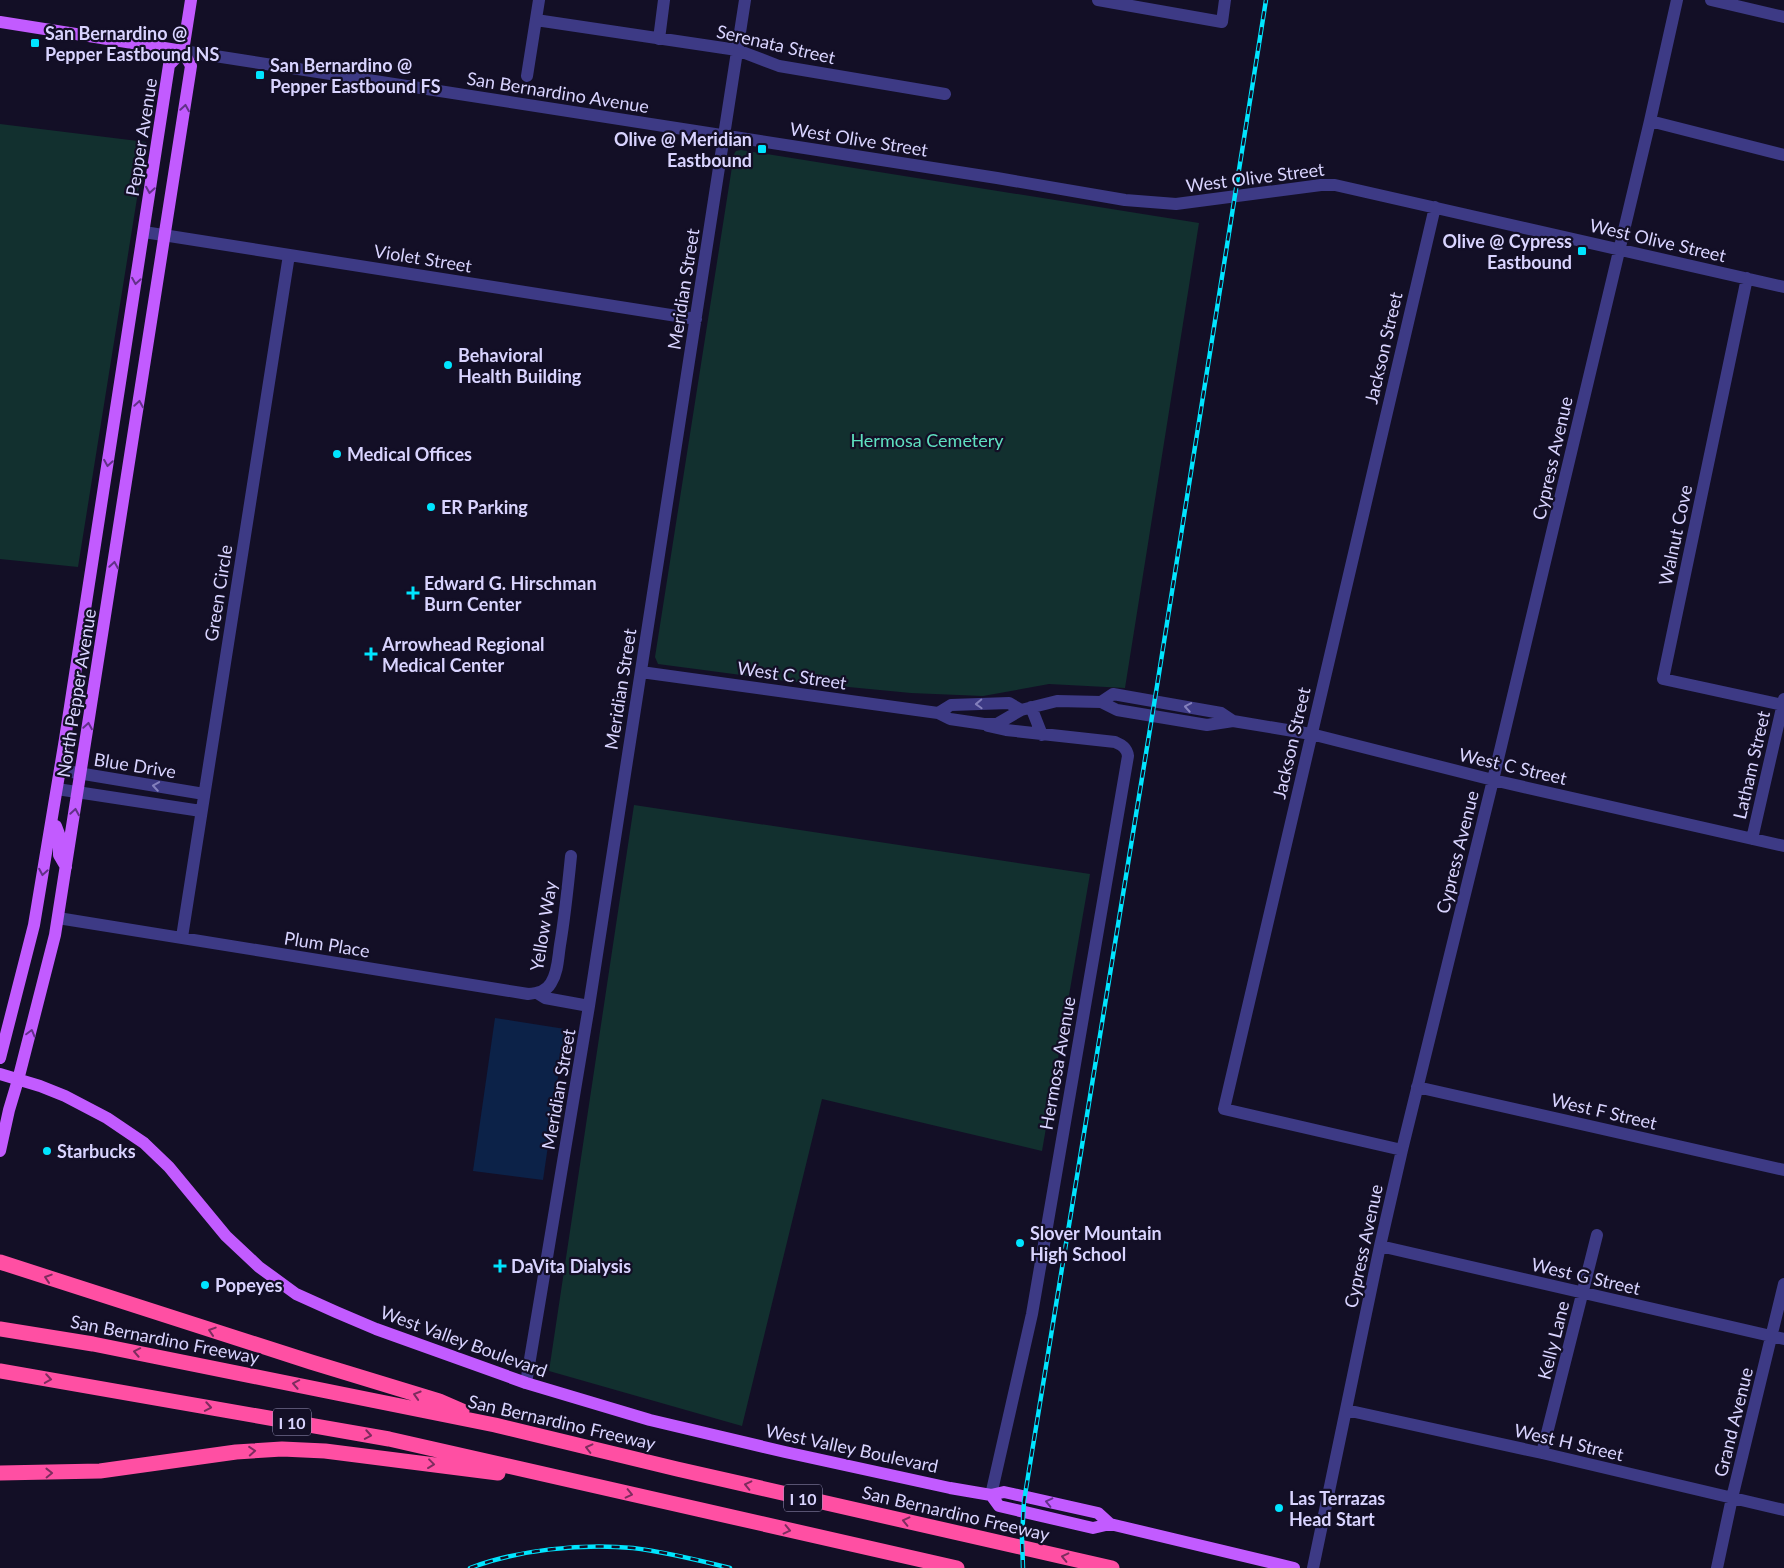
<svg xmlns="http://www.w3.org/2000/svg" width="1784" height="1568" font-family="Lato,sans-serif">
<rect width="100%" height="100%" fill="#130f26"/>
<path fill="#12302f" d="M0,124L146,142L78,567L0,559Z
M741,150L1199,223L1125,688L1049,684L983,696L911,693L786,681L658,664L655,657L734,154L736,151Z
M634,805L1090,874L1042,1151L822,1099L742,1426L549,1371Z"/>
<path fill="#0c2248" d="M495,1018L565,1029L543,1180L473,1171Z"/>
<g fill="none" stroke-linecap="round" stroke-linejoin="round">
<path stroke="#3d3a85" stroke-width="12" d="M1098,0L1222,22L1225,0
M1711,0L1784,17
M536,20L737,50L779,66L945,94
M659,39L664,0
M183,51L997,178L1125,200L1176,204L1321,185H1335L1784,287
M527,76L539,0
M1650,121L1784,155
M144,232L696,319
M1747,278L1663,679L1783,705
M641,672L938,713L950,719L984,724H997L1021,710L1057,701L1101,702L1117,710L1207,725L1233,721L1311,734L1493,780L1784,846
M1101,702L1113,694L1221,713L1233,721
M1031,707L1042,735
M938,713L951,705L1009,703L1021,710
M988,726L1006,730L1115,742C1122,745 1127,748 1128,756L1032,1314L991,1495
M60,770L204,794
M57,789L201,811
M1752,839L1784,699
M58,918L528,994C537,993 546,992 551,983C558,972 558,958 560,945C565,916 568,886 571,856
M182,937L289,255
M537,993L545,998L589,1006
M1417,1087L1784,1170
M1402,1150L1224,1109L1435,207
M1380,1246L1784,1339
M526,1383L589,1006L745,0
M1346,1410L1542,1453L1784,1510
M1542,1453L1597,1235
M1313,1568L1380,1246L1402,1150L1493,780L1650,121L1677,0
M1717,1568L1732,1498L1784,1284"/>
<path stroke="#c25bff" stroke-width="12" d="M0,22L183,51
M51,824L56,826L59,834V855L66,867
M0,1058L34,925L65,739L169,65L183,51L191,0
M0,1074L40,1086L65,1096L107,1118L144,1143L169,1167L226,1236L259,1267L296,1294L336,1312L376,1329L526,1383L650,1420L785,1452L950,1488L991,1495L1004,1492L1098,1513L1110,1524
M0,1151L9,1110L18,1080L55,935L191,66L183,51
M991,1495L999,1506L1093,1528L1110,1524L1294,1568"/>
<path stroke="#ff4fa3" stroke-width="15" d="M0,1262L311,1362L439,1401L462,1411
M0,1329L93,1344L495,1425L677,1469L1112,1568
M0,1371L389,1439L957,1568
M0,1473L100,1471L236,1452L282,1449L325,1451L498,1473"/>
<defs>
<path id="rail" d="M470,1568C518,1550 581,1543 633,1548C666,1552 698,1560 730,1568
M1023,1568L1022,1538L1024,1501L1157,686L1266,0"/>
</defs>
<use href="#rail" stroke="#00e5ff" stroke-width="4.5"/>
<use href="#rail" stroke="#130f26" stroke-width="2.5" stroke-dasharray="8" stroke-linecap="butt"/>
</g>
<defs><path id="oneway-chevron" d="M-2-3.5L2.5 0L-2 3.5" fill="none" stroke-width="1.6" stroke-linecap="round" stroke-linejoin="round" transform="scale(1.25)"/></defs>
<g stroke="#623188">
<use href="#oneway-chevron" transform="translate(185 108) rotate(-81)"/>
<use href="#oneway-chevron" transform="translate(150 190) rotate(99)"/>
<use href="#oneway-chevron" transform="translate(136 281) rotate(99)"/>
<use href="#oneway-chevron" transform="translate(139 404) rotate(-81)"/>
<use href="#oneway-chevron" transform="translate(108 463) rotate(99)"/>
<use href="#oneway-chevron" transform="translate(114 565) rotate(-81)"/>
<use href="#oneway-chevron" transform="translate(88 726) rotate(-81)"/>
<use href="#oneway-chevron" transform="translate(75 812) rotate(-81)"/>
<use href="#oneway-chevron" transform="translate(43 872) rotate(100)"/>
<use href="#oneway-chevron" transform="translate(31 1033) rotate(-75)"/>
<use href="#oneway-chevron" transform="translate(1049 1502) rotate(-167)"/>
</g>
<g stroke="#837fbc">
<use href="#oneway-chevron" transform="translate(979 704) rotate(178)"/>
<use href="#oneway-chevron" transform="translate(1188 707) rotate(-170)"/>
<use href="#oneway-chevron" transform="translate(156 786) rotate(-171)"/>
</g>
<g stroke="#7d2c5e">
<use href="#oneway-chevron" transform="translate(48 1278) rotate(-162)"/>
<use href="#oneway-chevron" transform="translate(212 1331) rotate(-162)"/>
<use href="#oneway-chevron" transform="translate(137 1352) rotate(-169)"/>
<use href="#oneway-chevron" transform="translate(48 1379) rotate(9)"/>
<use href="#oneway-chevron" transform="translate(296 1384) rotate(-169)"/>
<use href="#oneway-chevron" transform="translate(417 1395) rotate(-163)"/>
<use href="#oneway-chevron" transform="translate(208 1407) rotate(10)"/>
<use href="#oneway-chevron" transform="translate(368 1435) rotate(10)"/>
<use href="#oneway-chevron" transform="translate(589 1448) rotate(-166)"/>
<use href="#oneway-chevron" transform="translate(252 1451) rotate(-4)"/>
<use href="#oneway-chevron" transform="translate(431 1464) rotate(7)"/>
<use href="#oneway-chevron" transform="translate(49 1473) rotate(-1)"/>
<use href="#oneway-chevron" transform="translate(748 1485) rotate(-167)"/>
<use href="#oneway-chevron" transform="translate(629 1494) rotate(13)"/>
<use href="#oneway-chevron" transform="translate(906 1521) rotate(-167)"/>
<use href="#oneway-chevron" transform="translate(787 1530) rotate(13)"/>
<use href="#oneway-chevron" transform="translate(1065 1557) rotate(-167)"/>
</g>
<g fill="#00e5ff" stroke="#130f26" stroke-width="2">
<rect x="30" y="38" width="10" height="10" rx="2.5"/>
<rect x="255" y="70" width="10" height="10" rx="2.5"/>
<rect x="757" y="144" width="10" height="10" rx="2.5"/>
<rect x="1577" y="246" width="10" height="10" rx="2.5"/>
<circle cx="448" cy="365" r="5"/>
<circle cx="337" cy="454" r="5"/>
<circle cx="431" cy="507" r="5"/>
<path d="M410.5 585.5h5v5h5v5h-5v5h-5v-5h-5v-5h5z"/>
<path d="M368.5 646.5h5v5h5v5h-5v5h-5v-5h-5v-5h5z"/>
<circle cx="47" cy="1151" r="5"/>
<circle cx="1020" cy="1243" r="5"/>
<path d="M497.5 1258.5h5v5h5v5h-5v5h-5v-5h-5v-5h5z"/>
<circle cx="205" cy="1285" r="5"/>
<circle cx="1279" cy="1508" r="5"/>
</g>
<g text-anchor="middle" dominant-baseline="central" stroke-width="4.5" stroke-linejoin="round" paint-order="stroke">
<g fill="#130f26" stroke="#9e99be" stroke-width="1">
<rect x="273" y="1408.5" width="38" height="27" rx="4"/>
<rect x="784" y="1484.5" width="38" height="27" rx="4"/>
</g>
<g font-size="16" font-weight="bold" fill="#d9d4ff">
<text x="292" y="1422">I 10</text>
<text x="803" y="1498">I 10</text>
</g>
<g font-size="18" font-weight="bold" fill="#d9d4ff" stroke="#130f26" text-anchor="start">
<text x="45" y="33">San Bernardino @<tspan x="45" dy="21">Pepper Eastbound NS</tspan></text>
<text x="270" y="65">San Bernardino @<tspan x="270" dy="21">Pepper Eastbound FS</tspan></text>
<text x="752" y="139" text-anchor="end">Olive @ Meridian<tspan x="752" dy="21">Eastbound</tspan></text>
<text x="1572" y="241" text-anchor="end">Olive @ Cypress<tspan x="1572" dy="21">Eastbound</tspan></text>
<text x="458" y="355">Behavioral<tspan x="458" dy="21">Health Building</tspan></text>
<text x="347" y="454">Medical Offices</text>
<text x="441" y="507">ER Parking</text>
<text x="424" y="583">Edward G. Hirschman<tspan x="424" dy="21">Burn Center</tspan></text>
<text x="382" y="644">Arrowhead Regional<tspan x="382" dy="21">Medical Center</tspan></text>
<text x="57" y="1151">Starbucks</text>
<text x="1030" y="1233">Slover Mountain<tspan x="1030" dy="21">High School</tspan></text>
<text x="511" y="1266">DaVita Dialysis</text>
<text x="215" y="1285">Popeyes</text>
<text x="1289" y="1498">Las Terrazas<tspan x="1289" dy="21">Head Start</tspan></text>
</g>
<g font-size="18" fill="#d9d4ff" stroke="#130f26">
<text transform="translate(776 44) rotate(13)">Serenata Street</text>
<text transform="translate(558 92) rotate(9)">San Bernardino Avenue</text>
<text transform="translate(141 137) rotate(-81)">Pepper Avenue</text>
<text transform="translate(859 139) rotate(9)">West Olive Street</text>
<text transform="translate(1255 177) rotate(-7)">West Olive Street</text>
<text transform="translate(1658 240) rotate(13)">West Olive Street</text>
<text transform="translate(423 258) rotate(9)">Violet Street</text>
<text transform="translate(683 289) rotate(-81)">Meridian Street</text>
<text transform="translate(1383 348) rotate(-77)">Jackson Street</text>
<text transform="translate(1552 458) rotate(-77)">Cypress Avenue</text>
<text transform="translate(1675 535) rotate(-78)">Walnut Cove</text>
<text transform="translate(218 593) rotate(-81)">Green Circle</text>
<text transform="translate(792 675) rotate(8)">West C Street</text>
<text transform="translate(620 689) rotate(-81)">Meridian Street</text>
<text transform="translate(76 693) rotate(-81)">North Pepper Avenue</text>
<text transform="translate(1291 743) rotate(-77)">Jackson Street</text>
<text transform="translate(135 765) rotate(9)">Blue Drive</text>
<text transform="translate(1751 765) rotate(-77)">Latham Street</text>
<text transform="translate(1513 766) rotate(13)">West C Street</text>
<text transform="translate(1457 852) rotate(-76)">Cypress Avenue</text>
<text transform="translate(543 926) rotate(-81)">Yellow Way</text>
<text transform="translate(327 944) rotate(9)">Plum Place</text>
<text transform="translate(1057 1063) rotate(-80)">Hermosa Avenue</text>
<text transform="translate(558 1089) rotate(-80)">Meridian Street</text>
<text transform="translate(1604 1111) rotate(13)">West F Street</text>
<text transform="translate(1363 1246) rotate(-78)">Cypress Avenue</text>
<text transform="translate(1586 1276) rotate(13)">West G Street</text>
<text transform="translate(165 1339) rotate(11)">San Bernardino Freeway</text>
<text transform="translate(1553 1340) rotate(-76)">Kelly Lane</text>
<text transform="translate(464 1341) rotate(20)">West Valley Boulevard</text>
<text transform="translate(562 1422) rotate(13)">San Bernardino Freeway</text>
<text transform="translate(1733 1422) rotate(-76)">Grand Avenue</text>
<text transform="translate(1569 1442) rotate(13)">West H Street</text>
<text transform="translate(852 1448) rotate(12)">West Valley Boulevard</text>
<text transform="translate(956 1513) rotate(13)">San Bernardino Freeway</text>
</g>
<g font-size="18" fill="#5fe0c0" stroke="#130f26">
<text x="927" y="440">Hermosa Cemetery</text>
</g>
</g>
</svg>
